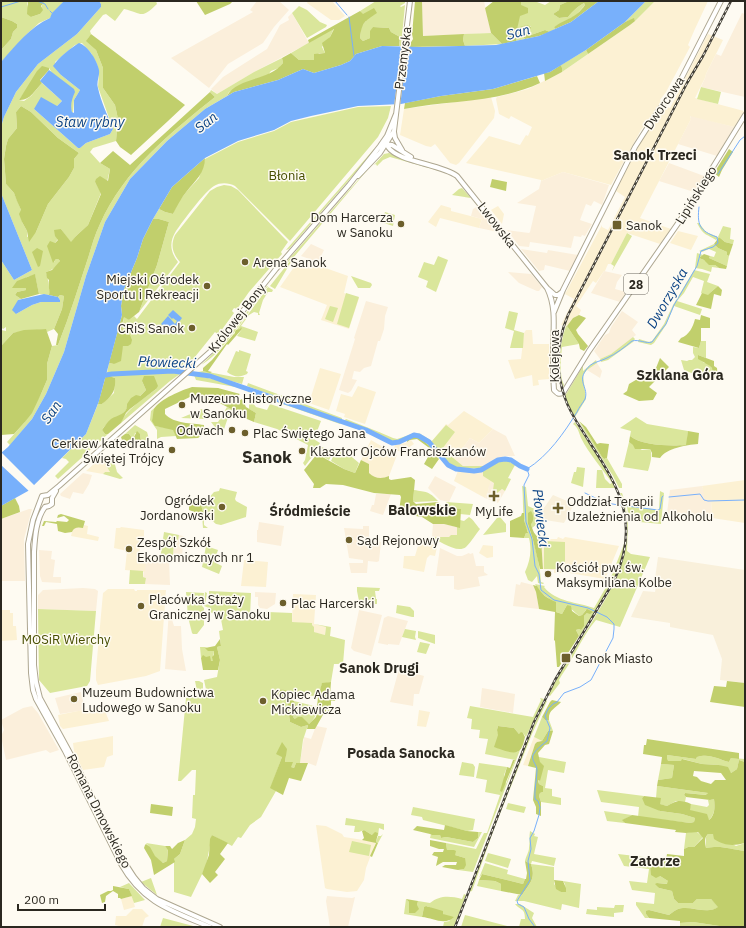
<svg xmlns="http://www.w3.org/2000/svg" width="746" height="928" font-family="'IBM Plex Sans',sans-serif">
<rect width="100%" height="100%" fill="#fefbf2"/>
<path fill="#fbefdb" d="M257,1H279L289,10L274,27L263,43L228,64L209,88L171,58L253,12L250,10Z
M422,1H484L491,33L423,36Z
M292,13L309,43L254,72L217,94L211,89L223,77L267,49L280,25L289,20L288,17Z
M742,13L745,14V97L701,87L705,78L706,74L716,54L721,56Z
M690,115L734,127L717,156L678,144L691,119Z
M669,163L704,176L694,192L659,181Z
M563,172L609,185L602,205L594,201L591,206L586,204L580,220L592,224L585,236L582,235L581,237L574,236L571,248L530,242L529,247L519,246L507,230L529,233L530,232L536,206L517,203L539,189L541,181Z
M478,206L498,232L479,228L482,219L471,216L473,209Z
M311,244L324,250L318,262L301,256Z
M521,249L547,253L548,250L578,255L570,271L545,265L544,270L539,271Z
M604,271L622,275L617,282L615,289L626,292L620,302L591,293Z
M508,272L531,274L542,287L539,291H537L530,288L519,283Z
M366,301L388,307L385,316L384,329L380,341H378L371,366L364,368L360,372L354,371L352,379L357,380L351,391L348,393L339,390L355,339L354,338Z
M622,311L638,322L632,330L636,335L611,354L600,359L594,351L605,335L609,333L611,327Z
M595,363H597L602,371L600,378L587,370Z
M493,429L506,436L515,456H504L486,466H463L454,460L470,438L479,443Z
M83,473L92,475L89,484L83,494L73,492L70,499L61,496L60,494Z
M435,476L456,487L449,502L440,500L428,488Z
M492,480L495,483L499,491L502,489L505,491L498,503L485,498L489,489L487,488Z
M702,486V487L711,499L712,518L667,513L670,490Z
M376,494H391L383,515L370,511L372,505H374Z
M29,509H32L24,539L25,581H1V519Z
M259,522L284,526L281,546L257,542V530H258Z
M433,524H444L457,527V535L449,537H432Z
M363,526H369V539L381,542L379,561L377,562L368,561L367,573H351L349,563H363V560L349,558L344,528L363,529Z
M179,535L183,536L184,537L182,556H173L174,541L178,540Z
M440,548L457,556H462L469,553L470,554L473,553L476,566H484V572L488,575L478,577L480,586L458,590L454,589V576H436Z
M39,550L52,551L51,559L55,560L53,577H61V583L42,582L40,576Z
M146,557L169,560L170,585L145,584L146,578L143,577Z
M521,582L533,585L536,592L539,609L513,606L516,584L520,585Z
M83,588L95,589L98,591L96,611L38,609V595L43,590Z
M255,592L276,593L275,604L267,609L260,608L258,605V597H255Z
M169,610L174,626H181L182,649L186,671L165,669Z
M359,610L382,615L371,656L354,651L351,648Z
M388,616L408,621L399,645L388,644V645L378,643L384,618Z
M399,669L424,676L419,694H414L413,706L390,702Z
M482,688L515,694L513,713L480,707Z
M81,692L85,710L60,714L55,698Z
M32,706L38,713L59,750L50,753L46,750L6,760L1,736L4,730L1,720L23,708Z
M316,726L327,728L316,766L308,763H300L304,737L311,739Z
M327,896L352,898L355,897L348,927H330L326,901Z"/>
<path fill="#fcf1d3" d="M308,1H332L345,16L339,20H331L307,3Z
M655,1H708L694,31L688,45L690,47L666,92L660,100L661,102L641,130L611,185L563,172L541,181V180L466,163L489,136L520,145L526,135L528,136L532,127L511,116L509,119L499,114L496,99L497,97L528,89L562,72L630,25Z
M708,34L723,40L706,74L705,78L695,98L744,111L734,127L690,116L691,119L640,218L671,229L660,244L627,233L611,264H608L605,271H604L596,283L593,281L576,306L581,310L579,315L573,318L567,326L561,325L574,299L565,294L602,225V227L608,230L625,197L616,191L638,146L650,127L665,106L670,108Z
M491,97L495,111L494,118L459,163L456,165L450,163L435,144L431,147L426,146L400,135L404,109Z
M441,205L451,208V211L482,219L479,228L440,218L436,227L428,222Z
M498,206L504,214L502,224L491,210Z
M678,231L698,236L691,250L670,243Z
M299,260H303L348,276L344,293L359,298L349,329L321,320L327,305L280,287Z
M526,330H532L533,344H549V379L538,380L539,385L533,386L532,375L515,379L508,360L521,359L524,333Z
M320,368L341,374L329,410L309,403Z
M358,386L376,392L365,424L344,417L345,414L336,411L341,394L352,397Z
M464,411L493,429L479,443L470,438L454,460L432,441L446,424L448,425Z
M371,440L397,455L389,476L384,478H376L371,475L369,473V464L361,460Z
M411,440L414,444L408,448L405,454L394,449L395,445L405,443Z
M96,462H104L110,472H105L103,474L86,471Z
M458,471L478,472L483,471V476L492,480L488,488L489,489L485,498L454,481Z
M745,480V523L712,518L711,500L705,499L702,486Z
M84,525L88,526L87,534L99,537L98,541L71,536L73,529L76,527L83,528Z
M121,527L144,530V539L141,538L139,556L146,557L145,572L125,570L127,551L114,548L116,528H120Z
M558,537L563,539L565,537L619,546L605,579L569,573H554V570L543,569L541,539H557Z
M422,539L437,547L435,556L430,555L427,558L424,572L403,568L404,556H415L418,546Z
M483,545L493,546V557L487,558L479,553Z
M244,560L268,562L266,587L241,586Z
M108,589H134L135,591H137V590H166L160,671L146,676L98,685L96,680V670L103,593Z
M293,594L316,595L314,624L326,627L325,635L313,632L302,623L292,622Z
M1,610H10V613H13V626H16L17,640L1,641Z
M103,706L109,721L63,729L60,726L58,715Z
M419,710L430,712L426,727L417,726Z
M113,736V755L107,757L104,767L83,770L74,751L73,743Z
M534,737L542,741L537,742L535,744L528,766L523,765Z
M316,825L326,826L342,834L344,837L376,842L366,868L364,880L357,891L347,892L327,889L325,888Z
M132,896L135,907L124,910L121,899Z
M133,909H142L149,916L145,918L142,927H123L115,925L116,916H126Z"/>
<path fill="#f9f0db" d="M553,495L574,504L564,523L545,520V519L537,518Z
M658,557L745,570V683L720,680L722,659L713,635L670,627V623L631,617L643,591L655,592L656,586H654Z"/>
<path fill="#dae69b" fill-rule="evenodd" d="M1,1H28L27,4L31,17L40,14L43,1H64L50,18L39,23L27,34L1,62V50L11,39L13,32L17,28V24L12,21L1,17Z
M99,1H156L157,4C141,20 142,13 124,9L115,21L106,14L103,15L90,31L91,34L87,40L96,50L103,68V88L115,105L118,119L116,141L93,148L90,152L100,163L110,169L107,182H95L101,193L88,225L76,236L71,243L61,229L58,239L55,243L54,262L56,259H58L60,261C58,266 52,270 46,272C48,278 50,290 49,295L39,294L35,275L27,277L13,288H26V290L17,292L15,295L21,299L18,300L16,314L32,305L41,302H60V300L58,297L60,295L64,296L62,309L54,329L47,332L45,329L13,333L1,346V330L6,331V327L3,329L1,327V260L14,280L32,270L1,193V127L4,117L16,92L38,64L77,34L101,7V4ZM82,43L91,53L97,64L99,73L98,87L113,129L110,134L86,143L80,148H78L34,109L57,106L62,101L42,83L31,96L24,101L19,100L31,83L49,68L52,73L66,84L73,95C70,101 69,108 73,113L74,100L80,90L61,75L55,62L75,45ZM21,106L31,112L58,138L79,153L74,159V168L69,177L48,204L36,232L27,237V231L22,222L21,210L17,200L14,193L6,184L4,159L6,146L8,139L17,128L16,112Z
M376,1H405V3L400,6L401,7L405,5L401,46H399L400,37L391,32L389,28L373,27L370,38L363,41L360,38L361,27L366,21L360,11Z
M521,1H538L537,2L545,5L551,1H569L560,5L559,10L553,14L559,18L568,17C573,11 577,7 584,3L585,5L575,16L554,27L555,29L550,32L545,30L531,35L529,33L531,26L518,31L525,39L516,41V34Z
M646,1H655L635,21L634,19L625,22Z
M299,6L307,10L320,22L327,25L326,27L307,38L292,13Z
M334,28L330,37L322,47L325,53H319L314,60H299L291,53Z
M491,33L502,44L465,46L463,40L464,34Z
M586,50L588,54L562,72V68L561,65Z
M282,58L283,63L279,68L271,71L268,75L256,79L229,92L227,96L205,109L167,141L130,179L105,222L86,276L64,352L46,394L32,419L10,445L7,442L24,423L41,394L47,380V364L52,346L58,345C70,315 79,285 89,255C92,245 95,234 100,224C124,170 170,133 215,97L210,92L211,90L217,94L254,72Z
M701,87L721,92L718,104L697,99Z
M391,106L388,118L378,137L290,241L235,186C229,183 221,182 214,186C205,191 183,221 176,231C169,242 170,252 178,262L139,312L157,265L169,222L159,219H153L159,209L165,212L173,214L177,204L187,191L199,178L205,159L238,142L274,131L291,122L358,107Z
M374,149L375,150L289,249L286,250Z
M389,153L413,163L442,171L443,172L390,157L383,160L377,166L376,164L374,165L384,154Z
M380,155L293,258H292L286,264L289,259Z
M224,185L231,186L238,190L288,242L281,252L282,254L249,292L237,309L234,308L232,311L234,313L218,335L215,332L186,368L184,366L182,367V369L107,373L109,363L114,364L123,346H128L122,330L124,316L129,320L134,316L137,319L180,262C173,254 170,246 175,235L210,191L217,187Z
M462,188L471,198L452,195L459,189Z
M385,212L395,215L393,226L381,222Z
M697,223H699L706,232L718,237L723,226L731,228L730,239L734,240L733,244L725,242L719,237L716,240C705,233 704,236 697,223Z
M627,233L632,236L612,271L614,266L611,264Z
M714,244L718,248L727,252V255L729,256L727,266L709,258L710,256L714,257L716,252L709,249L702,252L699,251Z
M697,253L703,255L699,258L704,260L713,265H715L719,268L712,267L711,272L702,269L695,268Z
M438,256L448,260L436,292L426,287L428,281L418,277L424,262L434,265Z
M290,261L291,262L275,289L270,286Z
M694,270L710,274L707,282L718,286L711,292L708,296L701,293L704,281L693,277L684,293L677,301L702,309L700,315L674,306L666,325L654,343L651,345L638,342L639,339L649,342L652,341L664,324L673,305Z
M351,276L371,283L372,285L370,288H358Z
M267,286H268C250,308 225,352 201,365L220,347Z
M268,287L273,290L272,292H268L263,300L259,313L260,315H258V313L254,312L249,315L241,326L258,332L255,341L237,336L242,329L241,328L235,335H233Z
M346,293L359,297L349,328L337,324Z
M330,306L338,308L333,322L325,319Z
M509,311L518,313L514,330L524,333L523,348H510L514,331L505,328Z
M566,326H567L579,344L562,347C561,358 559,375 564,385L563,387C558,367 559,345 566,326Z
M633,337L635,339L633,342L608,360L601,362L600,359L611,354Z
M701,341H706V358L698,355L704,363H707L712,368L713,378L699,376L684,370L681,360L687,361L689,360H692L695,357L693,353V347L699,348Z
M239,350L251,354L246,371L248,372L247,374C239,378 234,377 227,372L236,351L239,352Z
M596,360L597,363L587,370L583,375L586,399L575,417L568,405L565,396L583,366V371Z
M203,371L234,377H244L242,384L198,372Z
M172,372L180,374L170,381L121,423C125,410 145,398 156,389L142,381L146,390L127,408C122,419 110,417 102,430L105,434H108L58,479L55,476L69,462L66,459L62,458L86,434L98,404H102L114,393L115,378L106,375Z
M194,375L197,376L218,380L241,388L196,380Z
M248,383L342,418V420L247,386Z
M248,390L341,423L340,424L248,392Z
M249,397L252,398V402L256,407L267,410L270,404L321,421L316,434L312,438L320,443L315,453L305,466L303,463L305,460L308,445L277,429L254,422L256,413L249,409Z
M161,402L155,409V426L173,429L176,436L161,437L157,439V430L150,420L151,411Z
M227,407L231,409L223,432L218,431L211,422H218Z
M202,409L206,419L181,418Z
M636,417L647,424L688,431L687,445C671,446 642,446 630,436L631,431L620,428Z
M346,419L379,432L393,438L397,439L415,433H419L432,441L446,425L455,432L442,449L463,466H486C480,469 474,469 468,468C463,468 457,469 453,466C440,460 435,441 420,434C410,430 403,442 395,442C391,442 387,438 384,437C371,430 357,425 344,421Z
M578,421L590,436L602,457L604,459L607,458L622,484V488H619L613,476Z
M575,422L606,469L615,488H596L597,470H602L605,479L610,484L612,483C602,468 589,454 581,438C579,433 578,427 573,424Z
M135,425L147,432L149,439L141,442L140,434L135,433L134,437L132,438L129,434H125Z
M629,442L642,450L650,449C653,456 650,464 648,471L623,467Z
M321,447L334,451L329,460L317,454Z
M337,448L346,452L359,463L355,473L344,469L331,461Z
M114,461L117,472L123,478L120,479L103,474L105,472H110L104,462Z
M500,461H508L515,465L508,478L511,479L505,491L502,489L497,493L493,490L494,483L483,476V471Z
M577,467L585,468L583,487L571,483L574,472H576Z
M522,486L526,487L528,506L541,512L535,522L537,524L532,528L531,524H528C534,543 540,562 541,582L544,583L543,584L538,583L537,576L532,582L528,580L525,572C530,561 532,551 529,538H524L526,533L528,532C521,518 524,501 522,486Z
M220,488L237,492L235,499L236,501L247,507L246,517L221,525L216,524L210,519L204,520V525L208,528H203L202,515L200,514L203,512L200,501L207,500L214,492L219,491Z
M414,490C426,492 429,491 438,501L415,502L413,501Z
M660,491L664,493L661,524L629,521L627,506L659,510Z
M620,493H622L623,496L628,519L627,551L631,554L650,557L620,627L596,620C585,633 578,648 569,664C566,669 562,674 559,680L560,683L550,696L548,695C561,670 577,646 592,622C613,587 632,556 626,514C625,507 623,499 620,493Z
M446,502L473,504L470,515L460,514L461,509L446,508Z
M469,517C474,520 476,525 480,529C475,535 471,542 466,547C457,554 440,541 431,537H449L451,535H457V527H460V520L464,521Z
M500,517L506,524V532L483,535L497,518Z
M164,532L179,535L178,540L174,541L173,556L169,555V560L160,559Z
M544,541L565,542V564H557V569H544Z
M624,544C623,576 595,609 580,636H579L576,630L579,629L581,630L584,616L587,613L586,610L582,615L579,616L567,605L562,614L556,612L552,601L540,592L535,584L545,586L544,587C556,602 577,602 594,608L609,582Z
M206,546L218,550L214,562L222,566L219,574L202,567Z
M130,570L143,571V577L146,578L145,584H129Z
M357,587L380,588L379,591H375L376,599H377V604H373V609L360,606L357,591Z
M209,591L251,593L250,617L257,615L259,616L268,612L292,613V622L312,623V625L314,627V632L325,635L326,627L314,624L331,627L330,636L345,640L343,664H334L331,682L322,684L318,697L278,689L287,699L290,722L301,727L308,725L303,740L300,763H296L294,768L290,767L289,762H285L286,756L282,757L271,787L276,791L261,817L250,825L241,838L238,837L232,846L212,835L206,866L191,897L174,892V859L180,854L185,840L192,834L195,827L196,819L192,818L193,795H195L196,770H192L181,781H178L186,698L198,696L195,681H199L203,683V690L207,694L204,680L217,677L220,660L217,647L221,646L219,631L223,630L220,614L218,612L210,613L209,615H204V625L197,634H193L192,633L188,617L186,592L204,593L202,606L204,608V614H208L209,608L204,606L205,592L207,593L205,605L209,604Z
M397,605L410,607L414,611V617H412L396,613Z
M38,609L96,611L90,681L87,686L50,693L39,680Z
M405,629L416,631L415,637L416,640L402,637Z
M418,631L435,635V644L418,638Z
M420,642L430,644L426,654L417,652Z
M200,647H205L214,651L213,661H211L203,656L201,658Z
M540,698L544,699L526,737L523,733L519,734L514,728L498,726C494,737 510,745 517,752L520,750L473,872L458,870L464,869L465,858L455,855L447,850L446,843L476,849L484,833H487L500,795L485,792L487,780L476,778L479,763L507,767L504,775L506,784L515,760L485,754L488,739L479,738L480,730L471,729L472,719L467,718L470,706L533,717L541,700Z
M545,700L547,701L532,734L495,826L472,891L469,892L524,749Z
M294,701L318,707C316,715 315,719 309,724L295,719L293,717L298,711Z
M542,717L545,720H549L553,731H548L542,741L534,737Z
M667,755L696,759L697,757C709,753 718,759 729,762L731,758L745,759V762L739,760L737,769L731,773L719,765L702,764L683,759L682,761H667Z
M539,757L566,762L564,773L548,770L545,788L552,789V796L561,798V805L541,802L539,796L540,793L543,792V786L539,784L538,780L540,781Z
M462,762L473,764L475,767L474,777L459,775Z
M661,764L674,765L672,778L658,780Z
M657,786L708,793L707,795L685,793L684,795L686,797L685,802L676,801L667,806L659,804L656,798Z
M597,790L644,796L642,798L660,811L682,814L695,818L694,822L690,823L638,817L639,807L601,802Z
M714,799C715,807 715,814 709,820L689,810L691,804L707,807L709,805L708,800Z
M508,803L526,807L524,813L506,809Z
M413,807L475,819L473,830L467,831L423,820L422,817L411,815Z
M604,811L632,815L623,820L625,823L607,821Z
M346,818L384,824V830L379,828L378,836H381L383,834L378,843L376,842L378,836L372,835L364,830L359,832H354L355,826L345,825Z
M530,831L535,834L534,836L538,837L534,854L556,858L554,866L532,861L531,864L554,867V884L561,892H566L565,884L563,881L581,884L579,908L562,904L561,910L524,901H515L518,895H522C530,883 536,879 531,864L525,861C526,856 529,852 529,848C530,842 529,837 530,831Z
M478,832H482L474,847L430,838L431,834L432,835H440L441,838L446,837L473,842L478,838Z
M691,832H697L703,837L694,847H688L684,849L686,833Z
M708,834H713L736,846L745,843V851C731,849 721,845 706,848V837Z
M352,841L371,845L369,856L349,852Z
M146,843L165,846L168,849L167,861L163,863C160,861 155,857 153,854C150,849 150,847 146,843Z
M488,853L511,859L508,868L485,861Z
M618,854L653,858L650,862L652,875L660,876L668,881V884L657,883L659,888L672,891L674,899L678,903H693L697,899H711L719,907C708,914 695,907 683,908C677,908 673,912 669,915L649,910L646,914L649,918H645L636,905V902L654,904L655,893L632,890L629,881L647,883L649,869L624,866Z
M485,863L508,870L507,874L525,879L523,884L482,874L479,878Z
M151,878L157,895L141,882Z
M479,880L495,881L501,884V891L477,886Z
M129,883L145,900L134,903L129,889L120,887Z
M464,894L466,895L454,927H443L444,922L450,921L443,914L427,906L424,907L422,917L404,914L406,899L409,902V907L417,905L418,901L430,903C440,895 450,896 462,899Z
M515,904H520L534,913L532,918L537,927H519L521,919H525C525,908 521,911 515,904Z
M615,905H624L623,912L614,913V917L586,914L587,909L597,910V907L614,908Z
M465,915L511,927H461Z
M163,918L197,927H160Z
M693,922L726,927H680V923Z"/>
<path fill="#c1cf6c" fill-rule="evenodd" d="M28,1L44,2L41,6L43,10L40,14L31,17L27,14Z
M196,1H233L230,4L205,15Z
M415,1H422L423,36L464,34L463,40L465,46L408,47L413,39L412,34Z
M494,1H521V5L528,8V13L520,16L516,34V41L502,44L491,33L485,8Z
M569,1H599L571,22L555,29L554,27C567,18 575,19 585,5L584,3C577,7 573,11 568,17L559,18L553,14L559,10L560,5Z
M374,8L377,13C364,22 362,22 360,38L363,41L370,38V31L373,27L389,28L391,32L400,37L399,46H382L356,54L350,61L341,65L314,73L303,69L278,80L234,92L227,96C237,77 270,81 283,63L282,58L291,53L299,60H314V54L325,53L322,43L330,37L334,29L309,43L308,40L360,11L363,14Z
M1,17L12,21L17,24V28L13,32L11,39L1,50Z
M634,18L635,21L630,25L588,54L586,50L625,22Z
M527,25L531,27L529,33L531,35L545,30L550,32L539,36L525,39L518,31L520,27Z
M91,34L185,105L168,121L131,155L120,147L116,141L118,119L115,105L103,88V68L96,50L86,41Z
M561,65L562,68V72L545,81L544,73L550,72Z
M42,66L49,68V70L40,80L42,83C35,90 30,101 19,100L37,71Z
M537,76L540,83C497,103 450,100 404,109L405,103L441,96L493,89Z
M210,92L215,97C170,133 124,170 100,224C95,234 92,245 89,255C79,285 70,315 58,345H56L58,334L54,329L62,309L64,296L60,295L58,297L49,295C50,290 48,286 49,280L47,278L46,272L52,270L60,261L58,259H56L53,263L47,246L50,241L55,243L58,240L55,236L54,230L61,229L71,242L76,236L88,225L101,194L95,182L96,179L100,176L108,181L110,169L100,163L113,151L130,165Z
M21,106L31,112L58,138L79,153L74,159V168L69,177L48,204L36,232L29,242L27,231L22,222L19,214L21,210L17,201L14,193L6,184L4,159L6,146L8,139L17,128L16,112Z
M729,149L733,152L722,170L719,177L714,173Z
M205,158C205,173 195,181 187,191C181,198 177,206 173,214L165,212L159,209L172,187Z
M492,179L507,182L506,191L490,187Z
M153,219H159L169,222L157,265L139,312L129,320L124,317L122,325L123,333L130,335L132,340L131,344L128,346H123L121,361L114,364L109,363L122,315L121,306L124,289L137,258L143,239Z
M719,237L725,242L733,244L729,256L727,255V252L718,248L714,244Z
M37,248L43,251L40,266L38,267L32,252Z
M704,254L710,256L709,258L727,266L726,269L719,268L715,265H709L704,260L699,258Z
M35,274L39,294L21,299L15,295L17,292L26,290V288H12L17,281Z
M718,286L722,290L721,296L714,294L711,309L696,305L702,293L708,295L711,292Z
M579,315L586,318L576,330L578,334L588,346L584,351L580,349L579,344L567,326L573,318Z
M701,315L710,318V328H701V341L699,348L678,342L681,338C689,335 693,327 695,319L700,320Z
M241,327L242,329L228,345L227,344L208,371L212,372L210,373L203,371V368L212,360L233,335L235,334V332L236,330L240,329Z
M46,329L52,346L47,364V380L41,394L32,413L24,423L14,434L1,435V346L13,333L24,330Z
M698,355L714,361V366L717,368L718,378H713L712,368C708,364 703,362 698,359Z
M660,358L669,367L649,387L657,393L653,400L639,401L623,394L627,391L629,384L656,368Z
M106,375L115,378C116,391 112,396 102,404H98Z
M144,376H154L158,386L156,389L130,409L126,413L121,423L108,434H105L102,430C105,426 107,422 111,419C118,415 128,414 127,404L131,398L136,395L140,396L146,390L142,381Z
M192,387L218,388L240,394L236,397V402L242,399L246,407L256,413L254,422L233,413L231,409L214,400H201L192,396L165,409V414C174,424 192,423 204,425V428L206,432L198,438L177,439L173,430L155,426L152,421C153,418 153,412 154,409C160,399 182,390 192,387Z
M579,421L586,427L597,444L600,443L609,444L607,458L604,459L602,457L590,437Z
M137,431L140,434L141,442L138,443L135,449L131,446L130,441L126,443L122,440L121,437L125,434H129L132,438L134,437Z
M688,431L699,433L698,444C686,445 667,448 660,458L652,457V453L650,449H635L633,445L629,442L630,436C642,446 671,446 686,445Z
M412,437H417L425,442L435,451L434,453L439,459L432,469L424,464L432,450L417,439L410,440L407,442V439Z
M317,454L344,469L355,473L361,460L369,464V473C375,479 382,479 389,476V479L391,480L411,477L415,480L413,501L416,504L438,502L442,507L461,509L460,528L444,524H433L422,517L410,515L399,511L401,497L400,495L374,493L343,485L326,484L320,488H313L314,484L304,470Z
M15,498L19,506L20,512L1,519V506Z
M200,501L203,512L200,514L189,510V505L194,502Z
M531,511C534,516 534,520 531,524C533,531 534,535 541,539L543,569H540L533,540L528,524V513Z
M522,513H524V520L528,533H526L524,538L510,537V521L521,516Z
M61,514L85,521L83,528C78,527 74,527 72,532L65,533L58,531L57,524L46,522L44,526H42L44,521L56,522L57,521L67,522L69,520L64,516L57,518L58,515Z
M533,585L537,586C541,594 548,599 556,602V612L562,614L567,605L571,606L572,611L579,616L582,615L587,609L593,612L590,614L587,613L584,616V626L581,630L579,629L576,630L579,636L559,667H557L555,641L554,640L555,612L539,609L536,592Z
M220,639L221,646L217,647L220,660L218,670H203L201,658L203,655L206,657L210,656L211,661H213L212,657L214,655V651H208L205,648L215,646Z
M727,681L745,683V707L710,702L714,686L726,687Z
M331,682L330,695L336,697L335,701H331V711L324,713L315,729H307L308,725L301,727L290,722L287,699L276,696L278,689L290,691L287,696L289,699L294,701L298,711L293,717L295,719L298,717H302L309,724L316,717L318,697L322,683Z
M552,700L561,702C555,709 548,710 549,720H545L542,717L550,702Z
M498,726L514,728L519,734L521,732L523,733L525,737C524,741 523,747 520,750C515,756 500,749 494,747L498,735L497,730Z
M548,731H553L549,744L545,745L538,753L540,762L544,766L540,781L538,780V781L539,784L543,786V792L540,793L539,796L541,802V816L536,814V807L533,800L536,768L528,766L535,744L537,742L542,741Z
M647,739L739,753V759L731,758L729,762C718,759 709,753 697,757L696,759L667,755V759L668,761H681L682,759L702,764L719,765L728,767L731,773L737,769L739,760L745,762V843C733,846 725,846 714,839L713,834H708C704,838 705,842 706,848C721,845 731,849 745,851V927H726L693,922L680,923V921L649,918L646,914V911L649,910L669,915C673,912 677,908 683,908C694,907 709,914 718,907L711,899H697L693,903H678L674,899L672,891L659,888L655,884L657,883L667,884L668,881L660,876L656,878L651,875L650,862L653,858L666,860L667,854L684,856V849L688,847H694L703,838L698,832L686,833L675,832L676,830L625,823L622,820L632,815L690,823L694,822L695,818L682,814L660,811L645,805L642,798L644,796L661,798L660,804L667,806C677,801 679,799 691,804L690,810L707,814L709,820C715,815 715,807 714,799L710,800L686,797L684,795L685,793L706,795L708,793L657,786L658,780L672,778L674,765L661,764L662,757L643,754L644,745H646ZM694,771L721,773L726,780H715L711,784L701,781L697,777L693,776Z
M282,742L287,749L285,762H293L291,767L294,768L296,763H308L301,781L289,778L283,795L270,788L282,757L276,754Z
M513,760H515L502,792L500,791L507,767L510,768Z
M151,804L173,807L172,816L150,813Z
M445,825L467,831L478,832V838L473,842L446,837L441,838L440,835H432L430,834L413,830L417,826L444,830Z
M364,830L372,835L375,832L378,833L376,842L378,843L372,857L370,856L376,843L362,840L364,838L362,831Z
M212,835L228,843L220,854L225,859L215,872L218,875L210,883L202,874L209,855L210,839Z
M185,840L180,854L174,859L175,862L154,875L151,860L144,848L145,845L146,844L150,847L155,856L163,863L167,861L168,850L165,846H170L172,849L178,843Z
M430,840L446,843L447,850H454L456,851L455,855L465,858L466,865L464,869L458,870L442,867L445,865H456L457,862H443L436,866L438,857L432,855L434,852H443L444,849H439L430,846Z
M525,861L531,864C536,879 530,883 522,895L501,891V884L495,881L479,880L482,874L523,884L525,879H526L527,873Z
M554,880L563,881L566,888V892H561L556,889Z
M113,886L129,889L132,896L121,899L120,898H118V894L113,891L106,896L105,902L102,903L100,895L108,891H111L113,890Z
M406,899L418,901L417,905L419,909L415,913H409V902Z
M426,906L443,911V914L454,917C445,926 433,918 422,917L424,907Z"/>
<path fill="#78b0fb" d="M64,1H99L101,4V7L77,34L38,64L16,92L4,117L1,127V62C16,45 30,27 50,18L52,13Z
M599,1H646L625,22L586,50L550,72L493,89L441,96L401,104L358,106L311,116L291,121L274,130L238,141L205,158L172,187L153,219L143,239L137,258L124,289L121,306L122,315L99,401L86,434L28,491L1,506V453L8,447L32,419L46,394L64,352L86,276L105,222L130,179L167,141L205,109L234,92L278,80L303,69L314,73L341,65L350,61L356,54L382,46L422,47L496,45L539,36L571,22Z
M79,43C88,46 97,60 99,70C100,76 96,82 98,88C101,102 108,116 113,129L110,134L86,143L80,148H78L34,109L41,97L57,106L62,101L40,81L49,70L74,89L75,92C72,99 70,104 72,112L74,113V100L80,90L61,75L53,66C59,57 71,48 79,43Z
M1,193L32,270L14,280L1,260Z
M44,294L58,297L60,300V302H41L32,305L16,314L12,310L18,300Z
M173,310L182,318L172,332L161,324L168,316L175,324L177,321L173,318L172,319L168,315Z"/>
<path fill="#fefbf2" d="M402,44L408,45L400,106H394Z
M1,452L36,487L30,492L1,465Z"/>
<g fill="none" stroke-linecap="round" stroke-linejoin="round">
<path stroke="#78b0fb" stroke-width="1" d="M37,1L45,4L48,9
M335,1L347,15
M1,7L21,1
M50,11L52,13
M349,17L354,56
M718,174L740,140L745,136
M585,493L606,503L619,505
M669,497L700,494L704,500L708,501L745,500
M620,505H621
M624,505H625
M627,506L658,510L660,509L662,497L663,496
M535,927L529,919L524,907L518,904L517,901L530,880L528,861L531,849L530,838L534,831L539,815L540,807L538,801L535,799C534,790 537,780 537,770C537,765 531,760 533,755C536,749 542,745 547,741L550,728L545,716L548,709L553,704L557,702L564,693L580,687L591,680L613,638L614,629V624L607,617L588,608L554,600L541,590L539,574L535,566L532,539L526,522L524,485L529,475L527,469C548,456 564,433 577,412C579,407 583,403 585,399C589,388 577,382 586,370C591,362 599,362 607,358C616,354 625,347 632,341C639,339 646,344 652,342L666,324L674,305L697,266L701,251L713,247L718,243L717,237C699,231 697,224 699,207"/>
<path stroke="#78b0fb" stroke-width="5" d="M100,376L112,374L173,371L210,376L366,430L392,443L399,442L414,435L419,436L429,442L448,465L456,469L474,471L481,470L498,460L505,459L511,460L520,466L527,469"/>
<defs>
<path id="major" d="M394,132L395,138L402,150
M387,138C387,141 386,144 388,147C398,162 441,164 457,176L547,288L555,295H558L562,292
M385,144L392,145L411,157
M358,176L380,153L394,131L410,1
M547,288C557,308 553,330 553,352C553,365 553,377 554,390C557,393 558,395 563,393L589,351L681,219L745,115
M554,312L563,290L635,147L658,111L677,87L721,1
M45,507C36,519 35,537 34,552V665L36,682L40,698L76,764L121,857L134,877L143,888L157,899L220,927
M45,507L49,506L52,504V498L56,491
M210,927C172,911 143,903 121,864L65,751L36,699L33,690L31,673L28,544L33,520L42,496L48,495L59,486L211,351L276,269L349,185L380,146L387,136L396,114"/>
</defs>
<use href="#major" stroke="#aea791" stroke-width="6"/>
<use href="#major" stroke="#fff" stroke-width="4"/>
<defs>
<path id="rail" d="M455,927L534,722L555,680L614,581C640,525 621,490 590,443C581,428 570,414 565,398C555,370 557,341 568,315L687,83L703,56L731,1"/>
</defs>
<use href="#rail" stroke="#434038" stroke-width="2.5"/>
<use href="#rail" stroke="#fefbf2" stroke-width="1" stroke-dasharray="3" stroke-linecap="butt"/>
</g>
<g fill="#6c5f2c" stroke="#fefbf2" stroke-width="1.5">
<circle cx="401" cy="224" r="4"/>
<rect x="612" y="220" width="10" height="10" rx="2"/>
<circle cx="245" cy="262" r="4"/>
<circle cx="207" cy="286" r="4"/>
<circle cx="192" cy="328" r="4"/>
<circle cx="182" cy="405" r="4"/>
<circle cx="232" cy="430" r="4"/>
<circle cx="245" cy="433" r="4"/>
<circle cx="172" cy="450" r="4"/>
<circle cx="302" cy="451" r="4"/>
<path d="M492 490h4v4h4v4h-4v4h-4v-4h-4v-4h4z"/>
<circle cx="222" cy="507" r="4"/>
<path d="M556 502h4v4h4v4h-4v4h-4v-4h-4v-4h4z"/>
<circle cx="349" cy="540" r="4"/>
<circle cx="129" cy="549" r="4"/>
<circle cx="548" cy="574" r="4"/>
<circle cx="283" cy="603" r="4"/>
<circle cx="141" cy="606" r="4"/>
<rect x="561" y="653" width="10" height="10" rx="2"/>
<circle cx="74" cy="699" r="4"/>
<circle cx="263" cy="701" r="4"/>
</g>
<g text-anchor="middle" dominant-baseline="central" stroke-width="3" stroke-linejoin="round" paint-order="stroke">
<rect fill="#fefbf2" stroke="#6a675f" stroke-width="1" x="624" y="274" width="24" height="20" rx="3"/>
<g font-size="12" font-weight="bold" fill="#2b2820">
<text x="636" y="284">28</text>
</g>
<g font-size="13" fill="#2b2820" stroke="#fefbf2">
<text transform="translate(403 58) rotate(-83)">Przemyska</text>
<text transform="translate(664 103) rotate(-56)">Dworcowa</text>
<text transform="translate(696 195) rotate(-58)">Lipińskiego</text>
<text transform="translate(497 225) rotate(52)">Lwowska</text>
<text transform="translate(237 318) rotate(-52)">Królowej Bony</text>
<text transform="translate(554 356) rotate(-90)">Kolejowa</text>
<text transform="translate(99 811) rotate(63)">Romana Dmowskiego</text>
</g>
<g font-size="13" fill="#474e00" stroke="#fefbf2">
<text x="287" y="175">Błonia</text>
<text x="66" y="639">MOSiR Wierchy</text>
</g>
<g font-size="13" fill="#2b2820" stroke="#fefbf2" text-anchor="start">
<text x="393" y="217" text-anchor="end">Dom Harcerza<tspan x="393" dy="15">w Sanoku</tspan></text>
<text x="626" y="225">Sanok</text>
<text x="253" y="262">Arena Sanok</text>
<text x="199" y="279" text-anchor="end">Miejski Ośrodek<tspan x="199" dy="15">Sportu i Rekreacji</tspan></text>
<text x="184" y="328" text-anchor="end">CRiS Sanok</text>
<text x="190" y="398">Muzeum Historyczne<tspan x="190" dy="15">w Sanoku</tspan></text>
<text x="224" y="430" text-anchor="end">Odwach</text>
<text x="253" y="433">Plac Świętego Jana</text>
<text x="164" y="443" text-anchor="end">Cerkiew katedralna<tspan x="164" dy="15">Świętej Trójcy</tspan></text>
<text x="310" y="451">Klasztor Ojców Franciszkanów</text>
<text x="214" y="500" text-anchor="end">Ogródek<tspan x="214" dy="15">Jordanowski</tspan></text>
<text x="567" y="501">Oddział Terapii<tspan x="567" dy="15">Uzależnienia od Alkoholu</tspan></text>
<text x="494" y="511" text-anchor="middle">MyLife</text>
<text x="357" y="540">Sąd Rejonowy</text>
<text x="137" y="542">Zespół Szkół<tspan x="137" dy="15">Ekonomicznych nr 1</tspan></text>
<text x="556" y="567">Kościół pw. św.<tspan x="556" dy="15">Maksymiliana Kolbe</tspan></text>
<text x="149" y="599">Placówka Straży<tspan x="149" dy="15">Granicznej w Sanoku</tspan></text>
<text x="291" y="603">Plac Harcerski</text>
<text x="575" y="658">Sanok Miasto</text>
<text x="82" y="692">Muzeum Budownictwa<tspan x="82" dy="15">Ludowego w Sanoku</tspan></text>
<text x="271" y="694">Kopiec Adama<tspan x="271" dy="15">Mickiewicza</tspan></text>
</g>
<g font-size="14" font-style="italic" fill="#0a4284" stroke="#fefbf2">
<text transform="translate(518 32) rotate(-15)">San</text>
<text x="90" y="122">Staw rybny</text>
<text transform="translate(206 122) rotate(-38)">San</text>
<text transform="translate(667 298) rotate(-60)">Dworzyska</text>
<text transform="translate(167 362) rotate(2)">Płowiecki</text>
<text transform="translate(51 412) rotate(-55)">San</text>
<text transform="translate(541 518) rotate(83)">Płowiecki</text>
</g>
<g font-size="14" font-weight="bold" fill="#2b2820" stroke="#fefbf2">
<text x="655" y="155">Sanok Trzeci</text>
<text x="680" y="375">Szklana Góra</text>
<text x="422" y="510">Balowskie</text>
<text x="310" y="511">Śródmieście</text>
<text x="379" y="668">Sanok Drugi</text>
<text x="401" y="753">Posada Sanocka</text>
<text x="655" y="861">Zatorze</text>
</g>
<g font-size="17" font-weight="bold" fill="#2b2820" stroke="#fefbf2">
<text x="267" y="457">Sanok</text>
</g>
</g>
<rect width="746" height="928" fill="none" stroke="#2b2820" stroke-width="4"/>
<path d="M18 904v6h87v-6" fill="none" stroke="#2b2820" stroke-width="2"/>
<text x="24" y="904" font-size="12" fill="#2b2820" stroke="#fefbf2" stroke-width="3" paint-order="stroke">200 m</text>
</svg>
